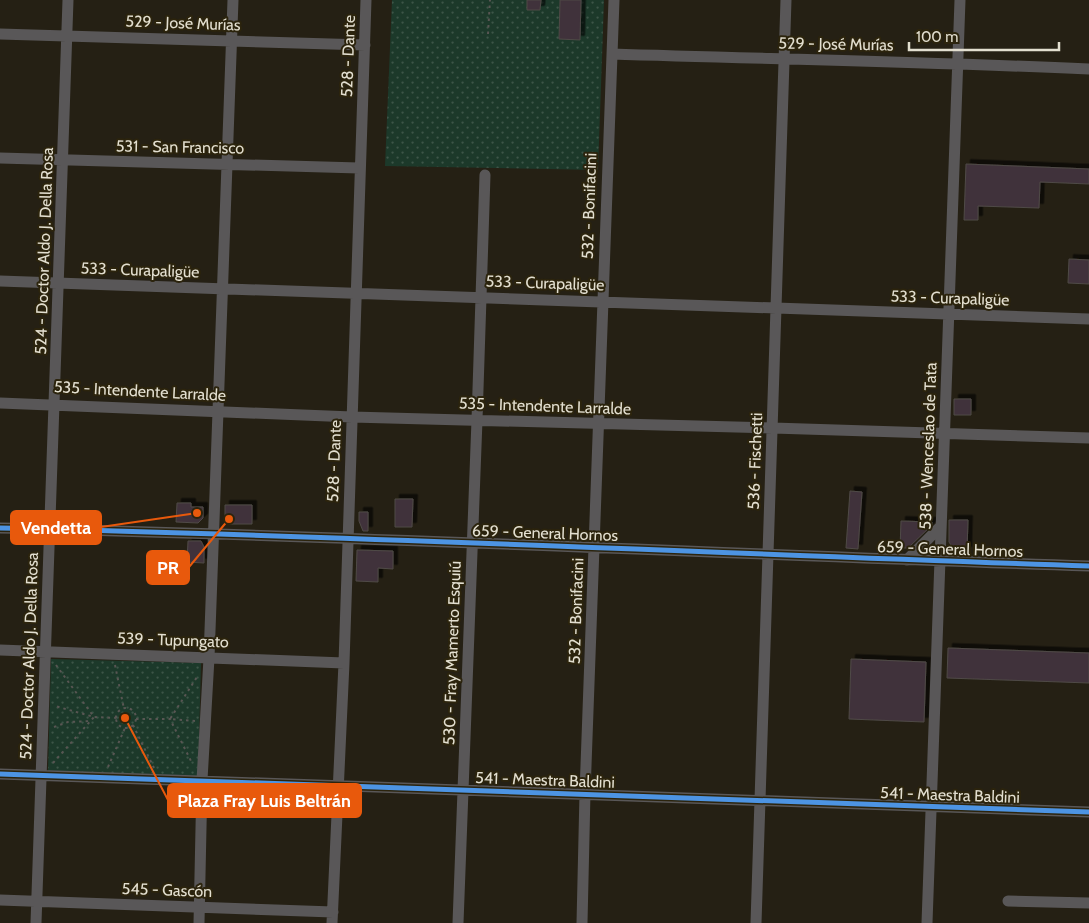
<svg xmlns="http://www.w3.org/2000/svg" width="1089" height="923" font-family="Cabin,sans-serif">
<defs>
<pattern id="park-dots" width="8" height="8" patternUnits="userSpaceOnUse" patternTransform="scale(1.25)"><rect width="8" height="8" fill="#1c392a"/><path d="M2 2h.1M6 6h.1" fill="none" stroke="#3d5548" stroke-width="1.8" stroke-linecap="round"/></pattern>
<filter id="shadow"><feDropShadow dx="4.5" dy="-4.5" stdDeviation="0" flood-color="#0009"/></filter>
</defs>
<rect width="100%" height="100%" fill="#252014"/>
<path fill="url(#park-dots)" d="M392,0H604L598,170L385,166Z
M51,659L201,663L198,777L48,772Z"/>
<path fill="#41333b" stroke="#4f4a47" filter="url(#shadow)" d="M527,0H541L540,10H527Z
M560,0H581L580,40L559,39Z
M966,164L1089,169V184L1040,182L1039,208L978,206V220H964Z
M1069,259L1089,260V284L1068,283Z
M954,399H971V415H954Z
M850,491L862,492L858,549L846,548Z
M395,499H413L412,527H395Z
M177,503H191V507H203V518L198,523L176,522Z
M225,505H252V524H229L225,519Z
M359,512H368V531H363L359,521Z
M949,520H968L967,551L954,550L949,542Z
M901,521L932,522V525L908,548H900Z
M188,541H201L204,547V563L187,562Z
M357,550L393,551V569L378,568V582L356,581Z
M948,648L1089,653V683L947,678Z
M851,659L926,662L924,722L849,719Z"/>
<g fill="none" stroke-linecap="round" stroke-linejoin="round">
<path stroke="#585653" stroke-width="2" stroke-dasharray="2.5 4" stroke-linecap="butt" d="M488,34L490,0
M56,665L94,717L117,718
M115,665L124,709
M116 718a10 10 0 1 1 20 0a10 10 0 1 1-20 0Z
M136,719H170L192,763
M195,721L170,719L197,677
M133,725L154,768
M54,727L68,722L91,721
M53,763L94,717L55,706
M108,767L125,728"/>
<path stroke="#595758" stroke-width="11" d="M0,34L365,45
M612,54C771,59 930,62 1089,69
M0,158L359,168
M0,281L1089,319
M0,403L352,417L773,428L1089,438
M0,528C363,536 726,554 1089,566
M907,560L941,526
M0,650L344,663
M0,774L1089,812
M0,900L333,912
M1008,901L1089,903
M36,923L68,0
M199,923L202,780L209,658L233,0
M332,923L344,663L366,0
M458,923L477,420L485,175
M582,923L585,793L614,0
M756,923L786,0
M927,923L960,0"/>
<defs>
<path id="cycleway" d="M0,528C363,536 726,554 1089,566
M0,774L1089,812"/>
</defs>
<use href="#cycleway" stroke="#2c240d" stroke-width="8"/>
<use href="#cycleway" stroke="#4d94e3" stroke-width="5"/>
</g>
<g text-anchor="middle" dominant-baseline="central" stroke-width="4" stroke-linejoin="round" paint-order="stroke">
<g font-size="16" fill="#e3dfd0" stroke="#2c240d">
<text transform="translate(183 23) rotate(2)">529 - José Murías</text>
<text transform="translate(836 44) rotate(1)">529 - José Murías</text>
<text transform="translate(348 56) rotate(-88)">528 - Dante</text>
<text transform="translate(180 147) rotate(1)">531 - San Francisco</text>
<text transform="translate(589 206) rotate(-88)">532 - Bonifacini</text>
<text transform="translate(44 251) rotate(-88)">524 - Doctor Aldo J. Della Rosa</text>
<text transform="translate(140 270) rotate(2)">533 - Curapaligüe</text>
<text transform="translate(545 283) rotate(2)">533 - Curapaligüe</text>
<text transform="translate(950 298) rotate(2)">533 - Curapaligüe</text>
<text transform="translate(140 391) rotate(3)">535 - Intendente Larralde</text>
<text transform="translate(545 406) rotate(2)">535 - Intendente Larralde</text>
<text transform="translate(928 446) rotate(-88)">538 - Wenceslao de Tata</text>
<text transform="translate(334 461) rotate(-88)">528 - Dante</text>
<text transform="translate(755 461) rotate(-88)">536 - Fischetti</text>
<text transform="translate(545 533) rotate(2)">659 - General Hornos</text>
<text transform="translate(950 549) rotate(2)">659 - General Hornos</text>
<text transform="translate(576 611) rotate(-88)">532 - Bonifacini</text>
<text transform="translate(173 640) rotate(2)">539 - Tupungato</text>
<text transform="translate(452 653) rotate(-88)">530 - Fray Mamerto Esquiú</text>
<text transform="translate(29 656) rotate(-88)">524 - Doctor Aldo J. Della Rosa</text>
<text transform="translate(545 780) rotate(2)">541 - Maestra Baldini</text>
<text transform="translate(950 795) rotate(2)">541 - Maestra Baldini</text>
<text transform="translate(167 890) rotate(2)">545 - Gascón</text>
</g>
</g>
<path fill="none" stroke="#e8590c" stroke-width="2" d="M197 513L101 527M229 519L189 567M125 718L168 800"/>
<g fill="#e8590c" stroke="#2c240d" stroke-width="2">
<circle cx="197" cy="513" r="5"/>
<circle cx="229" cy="519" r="5"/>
<circle cx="125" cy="718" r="5"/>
</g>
<g fill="#e8590c" stroke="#e8590c" stroke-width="2">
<rect x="11" y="511" width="90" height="33" rx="5"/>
<rect x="147" y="551" width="42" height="33" rx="5"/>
<rect x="168" y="784" width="193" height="33" rx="5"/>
</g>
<g font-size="18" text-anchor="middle" font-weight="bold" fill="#fff">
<text x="56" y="534">Vendetta</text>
<text x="168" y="574">PR</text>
<text x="264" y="807">Plaza Fray Luis Beltrán</text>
</g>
<path d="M909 42v8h150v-8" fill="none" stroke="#e3dfd0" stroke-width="2.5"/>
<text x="916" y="42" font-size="15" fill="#e3dfd0" stroke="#2c240d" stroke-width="4" paint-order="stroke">100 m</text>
</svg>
